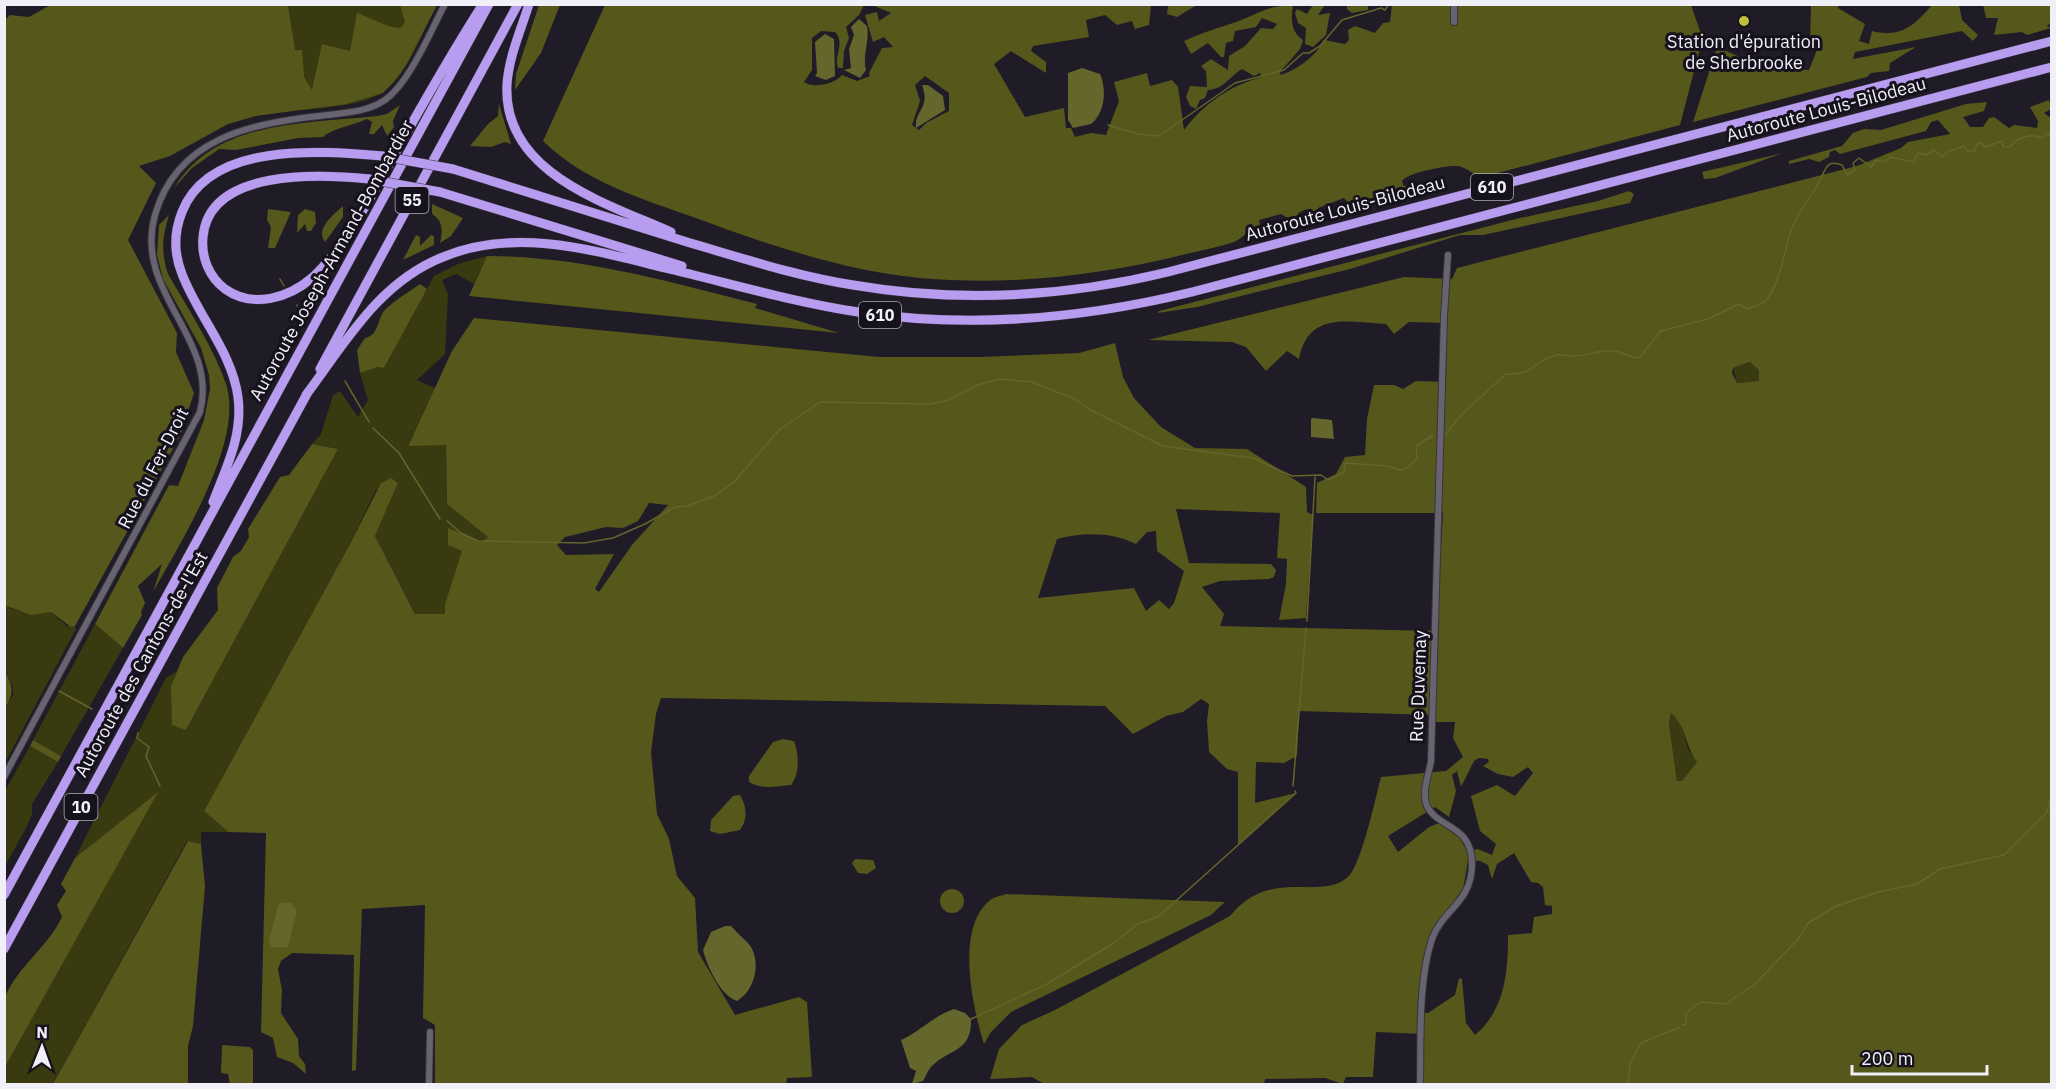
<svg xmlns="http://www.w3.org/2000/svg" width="2056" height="1089" font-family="'IBM Plex Sans',sans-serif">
<rect width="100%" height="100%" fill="#1f1b27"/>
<path fill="#393a0f" d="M288,5H437C423,30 406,80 380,94C358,106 328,107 303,110Z
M487,256L474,284L456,274L442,280L448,294L445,354L417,380L435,388L408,445H446L447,504L489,537L482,542L448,529L463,551L445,604V614H415L375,536L398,483L376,490L350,544L204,811L228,832H201V844L187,841L53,1084H5V1067L156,794L75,858L166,678L177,671L171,686L186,730L338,449L312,444L321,434L333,395L340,391L358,417L368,400L360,373L378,367L384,368L434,276L458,264Z
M1751,362L1759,370V381L1737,383L1733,368Z
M5,605C21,614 33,614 51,612L67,626H75L76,629L5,763V708L13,695V687L5,670Z
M95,624L123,648L61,756L33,740Z
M1671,713L1682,724L1688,749L1697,762L1682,781H1677L1669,724Z
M30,746L58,762L32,804V814L26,828L5,866V791Z"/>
<path fill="#56571b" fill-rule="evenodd" d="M52,4L288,5L295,50H302L304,77L312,90L322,44L350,51L357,13C370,17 389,29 401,28L405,22L400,5H437L406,65L396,79L383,93L346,104L256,116L228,124L170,156L139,166L156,183L128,240L177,333L176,352L194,393L180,436L75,626L71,627L51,612L31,615L4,605L5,20L10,15L29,17Z
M1983,4L2051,5V22L2047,26L2051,28L2027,35L2022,32L1994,35L1998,18H1986Z
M539,5H560L541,53L515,90L516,74Z
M605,5H864L859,15L846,27L849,38L844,51L843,68H838C833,55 846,44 835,32L821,31L812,38V70L804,82C814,89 834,84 842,75L857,81L870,76L869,73L882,48L893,47L884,37L873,42L865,15L877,12L879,21L891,13L872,5H1151L1149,25L1135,29L1132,21L1117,25L1105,15L1086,20L1089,37L1033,46L1031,51L1046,62V73L1011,51L994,64L1025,117L1064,108L1066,128H1071L1075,137L1091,133L1106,135L1119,101L1114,82L1147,73L1150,86L1172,80L1178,87L1184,130C1205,103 1229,86 1262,77L1260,73L1254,76L1242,69C1231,75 1223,90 1208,90L1205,98L1200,100L1196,109L1190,106L1186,97L1190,86L1207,87L1206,71L1201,66L1211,59L1228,70L1229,56L1245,46L1261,28L1273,29L1277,24L1262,18L1256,27L1235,31L1233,41L1226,43L1224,57H1221L1208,43L1191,54L1184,41C1201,33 1218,28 1236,22C1258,14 1269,5 1293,5C1291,18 1290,31 1303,40L1300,49L1280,72L1281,75C1298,69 1316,56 1324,40L1345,44L1349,40L1348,30L1355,26L1375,33L1383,23L1390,22L1392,5H1691L1700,31L1704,33L1680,125L1479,178C1473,173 1465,167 1457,166C1447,165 1406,173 1402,181L1403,185L1422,192L1355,210L1344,198L1318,208L1317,212L1310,215L1306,209L1298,213L1301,220L1294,222L1281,214L1259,220L1260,225C1247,229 1244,238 1234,242C1219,247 1202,250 1186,254C1083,280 966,291 861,269C805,257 749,238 696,218C642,199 585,182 543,141ZM925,76L949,93V111L926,123L919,130L912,125L920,101L915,85Z
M1168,5V4L1197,5L1177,17L1167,14Z
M1313,5H1325L1318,15L1330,13L1326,35L1313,47L1305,44L1306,28L1298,23L1295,13L1297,9L1307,14Z
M1347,5H1368V10L1352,13L1347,9Z
M1811,5H1838V8L1865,24L1859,41L1869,44L1872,31C1901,38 1914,26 1932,5H1959L1962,20L1978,35L1973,41L1962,31L1855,52L1853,59L1916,47L1890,63L1889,71L1871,73L1867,77L1693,122L1717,47L1765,68L1809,70L1819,45L1810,47Z
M2049,100L2051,109L2044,113L2052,119L2051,1084H1423L1424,1034L1376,1032L1373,1077H1346L1343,1084L1325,1078L1265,1079L1264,1084H1044L1032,1077L990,1079L999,1049L1022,1025L1055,1010L1230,916C1270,866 1320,902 1348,877C1361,866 1376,796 1381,777L1446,771L1463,757L1453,738L1455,722H1432V715L1299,711L1297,756L1284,763L1256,762L1255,803L1296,793L1238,845V772L1227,769L1209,752L1207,721L1209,704L1201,699L1183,712L1166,716L1133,734L1105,706L661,698L656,714L651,752L657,814L669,839L677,876L695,898L698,952L735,1015L799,997L807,1002L812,1077L787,1078L786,1084H435V1025L423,1018L425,905L362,909L356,1070L352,1071L354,955L292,953L281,961L278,969L282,990L281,1013L298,1039L299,1056L305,1064L306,1074L293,1063L277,1057L273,1038L261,1032L266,833L228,832L204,811L350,544L381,483L391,478L398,483L375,536L415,614H445V604L462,551L448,545V528L482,542L488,537L447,504L446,445L408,446L452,351L474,318L879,357H980L1079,353L1115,343L1123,377L1134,398L1161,427L1195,448L1247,449L1306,487L1307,512L1313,515L1306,618L1279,620L1286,584L1287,559L1277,558L1280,513L1176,509L1189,563L1271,564L1276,570L1274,577L1269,579L1220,581L1202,587L1224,614L1220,626L1436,631L1443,513H1316L1317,483L1336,474L1345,457L1365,455L1367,419L1374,385H1394L1403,389L1416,381L1446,382L1447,323L1409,322L1394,334L1386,324C1348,322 1308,311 1299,359L1287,351L1266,371L1246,347L1232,342L1148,340L1404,277L1452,279L1457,268L1857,166L1901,148L1908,142L1950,134L1938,120L1931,122L1926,131L1840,154L1835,150L1830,152L1829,157L1819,162L1809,159L1789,164V161L1842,146L1853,133L1864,129L1881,130L1966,104L1987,102L1984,111L1963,117L1970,127H1983L1989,118L1994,117L2009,128L2014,125L2037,128L2038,121L2030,107ZM1750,362L1759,370V381L1737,383L1732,373L1733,368ZM649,503L668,505L632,545L599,592L595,589L614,554L566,555L557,545L565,537L606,527L623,528L638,521ZM1156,531L1157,551L1184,571L1174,603L1169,609L1159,600L1146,611L1134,588L1038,598L1057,539C1083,532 1112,532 1136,544L1147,532ZM1671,713C1688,729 1684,744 1697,762L1682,781H1677L1669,724ZM1479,758L1488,759L1489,762L1483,766L1498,774L1513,777L1528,767L1533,773L1515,796L1497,785L1471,796L1480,831L1496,844L1492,855L1478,849L1467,851L1458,835L1442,822L1429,827L1398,852L1388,836L1435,807L1449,817L1456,791L1452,775L1457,771L1461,787L1474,761ZM1514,853L1531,882L1538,883L1543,887L1545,905L1552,906V914L1534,917L1532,933L1508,935C1508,972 1505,1010 1475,1035L1466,1023L1462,979L1459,978L1455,995L1428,1013L1417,1012L1425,950L1434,929L1463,889L1468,861H1480L1488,865L1492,879L1497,864Z
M499,104L511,144L505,142L491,147L470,146L488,124L498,116Z
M400,105L393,121L394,127L387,136L382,125L374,134H369L372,122L367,119C354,125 331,129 323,137L298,138L236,150L219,149L192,168L174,188C216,119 307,124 377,116L387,114Z
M1783,153L1715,178L1704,179L1702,172Z
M1629,191L1634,194L1630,203L1483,235H1460L1350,269L1197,307L1158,313L1159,311L1520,218L1598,201Z
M432,204L463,218L451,236L440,243C443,230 443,221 432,214Z
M343,206V217L325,242C315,229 333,215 343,206Z
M268,209L291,212L275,248H268L271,227L267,220Z
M305,209L315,212L316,223L311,231H307L305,224L297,233L298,215Z
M169,215C162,238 161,252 168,274C188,309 213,346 226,384C245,441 180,543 153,592L162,564L138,586L145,603L141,612L142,615L123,648L95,624L169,485L178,486L204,420L210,389L209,375L201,348L163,279L157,255L159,225Z
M416,235L420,237V246L431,235L434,236V245L403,260Z
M487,256C580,256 667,281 757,304L755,308L839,333L469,296Z
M420,284L427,289L384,368L378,367L360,373L357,350L365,338C379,335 377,320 384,311C393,301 409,292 420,284Z
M312,444L338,449L186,730L172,725L171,686L183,657L218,610L217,588L233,557L241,551L249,537L248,529L280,477L289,475Z
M4,670C13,686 15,692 5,708Z
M783,739L794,741C799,754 800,774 791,785C776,786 762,790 749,782V776L773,742Z
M33,740L61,756L58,762L30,746Z
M158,792L5,1067V997C18,966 48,947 62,917L57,905L66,891L61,884L75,858Z
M740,795C747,807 748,819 740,830L720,834L710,831L711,820L733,796Z
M188,841L201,844L205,886L193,1026L188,1046V1084H53Z
M855,859L873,860L876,868L867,874L858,873L852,863Z
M940 901a12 12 0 1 1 24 0a12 12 0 1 1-24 0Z
M1006,894L1225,902L1211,915L1011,1012L991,1032L984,1044C973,1009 955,930 989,901C993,897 1001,896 1006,894Z
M222,1045L250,1047L253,1050V1084H230L228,1074L221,1073Z"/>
<path fill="#65662b" d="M859,19L867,26C870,42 862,54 866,70L860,78L844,70L851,68L849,49L854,35L851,27Z
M825,34L834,39L835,76L826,80L815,76L817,73L815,42Z
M1082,68L1100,74C1107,90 1105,113 1091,124L1073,128L1068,120V73Z
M922,85H928L943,96L945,110L916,128C914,110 931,109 922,85Z
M1313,418L1332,420L1334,439L1311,437V419Z
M279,903H291L297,911L288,947H271L269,940Z
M725,926H731C736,932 742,937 748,943C762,959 756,990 737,1001C720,995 707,966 703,950L711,932Z
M954,1009L965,1013L971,1019C972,1051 952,1048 933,1065C929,1068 926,1076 923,1081L912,1084L916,1071L910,1068L901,1040C921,1031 933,1016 954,1009Z"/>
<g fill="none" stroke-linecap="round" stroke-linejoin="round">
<path stroke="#65662b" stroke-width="1.5" d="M1108,125L1138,134L1159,136L1235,83L1284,70L1303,53H1309L1320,46L1342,20L1381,8L1385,10L1389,4
M280,279L284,286
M297,305V306
M345,381L369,422
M373,428L399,453L440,519
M1445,435L1462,414L1506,374C1534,376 1535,359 1557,355C1562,354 1566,356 1571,356C1585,357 1599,349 1613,351C1623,351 1631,360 1640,357L1661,331L1708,319L1739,304L1747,309C1753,307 1763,304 1767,299C1778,287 1786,248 1790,233C1796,213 1811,198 1820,180C1826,169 1826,159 1842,165L1847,175L1855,170L1853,163L1859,158L1871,167L1876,160L1885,162L1890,157L1914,162L1918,153L1926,155L1934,150L1942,157L1947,152L1964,146L1967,151H1975L1977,144L1981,143L1985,147L2002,141L2003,147L2011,146C2017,137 2032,133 2042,138L2048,133L2052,139
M447,521L461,533L478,541L584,543L613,538L645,524L675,507L688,506L714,496L733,483L780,429L820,402L929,404L946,401L978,385L999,379L1032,382L1077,400L1089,409L1163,446L1253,458L1292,476L1321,475L1328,480L1344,472L1345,463L1387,466L1400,470L1407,468L1417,459L1416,446L1433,435
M1307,621L1315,477
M59,691L92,709
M138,733L137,738L149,747L146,756L160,786
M1293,786L1306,628
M971,1019L1047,984L1112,944L1138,924L1158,917L1296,793L1295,791
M1682,1025L1686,1024V1013L1701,1002L1725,1004L1755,984L1800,937L1808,923L1836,906L1878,892L1917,884L1940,869L2004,855L2047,812L2052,793
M1628,1084L1630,1064L1641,1043L1680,1027"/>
<defs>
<path id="minor" d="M1454,4V22
M4,777L200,412C219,338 133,293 155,215C177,138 250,124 319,116C341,113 366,113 385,100C410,82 430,32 445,4
M429,1084L430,1032
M1420,1084C1421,1040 1418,981 1432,939C1442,910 1472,903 1472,864C1472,824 1438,829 1427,806C1421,793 1429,774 1431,761L1444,316L1448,255"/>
<path id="highway" d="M529,4C521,30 509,56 507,84C502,173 606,203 671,232
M453,169C531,193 608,218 687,242C742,258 796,276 853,285C958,303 1065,297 1168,272L2052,41
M369,179C320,174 209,168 203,237C201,257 209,277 225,289C253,309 289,298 313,277C345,247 372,195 393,157C422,105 451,54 483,4
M440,192L682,266
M320,369L518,4
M306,395C345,343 379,282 443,257C515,227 593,250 665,268C729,283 793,302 858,312C971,329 1082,319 1192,292L2052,67
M213,502C226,468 243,436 238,397C232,352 198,316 182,274C174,254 174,232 182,212C210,141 321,151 382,156
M4,895L489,4
M4,949L308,392"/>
</defs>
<use href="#minor" stroke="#37353d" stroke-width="8"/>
<use href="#highway" stroke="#37353d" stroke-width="10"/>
<use href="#minor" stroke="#676371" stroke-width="6"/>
<use href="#highway" stroke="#b89cf0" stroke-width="9"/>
<defs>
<path id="highway-bridge" d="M382,156L453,169
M369,179L440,192"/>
</defs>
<use href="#highway-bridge" stroke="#37353d" stroke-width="10" stroke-linecap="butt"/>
<use href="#highway-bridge" stroke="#b89cf0" stroke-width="9"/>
</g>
<circle fill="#bebf42" stroke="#16121d" stroke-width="2" cx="1744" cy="21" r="6"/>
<g text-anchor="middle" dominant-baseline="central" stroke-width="6" stroke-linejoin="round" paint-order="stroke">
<g fill="#16121d" stroke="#afadb6" stroke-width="1.5">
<rect x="1471" y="174" width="42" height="26" rx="4.5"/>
<rect x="395.5" y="187" width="33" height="26" rx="4.5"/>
<rect x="859" y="302" width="42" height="26" rx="4.5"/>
<rect x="64.5" y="794" width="33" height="26" rx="4.5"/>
</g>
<g font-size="16" font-weight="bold" fill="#f1eff7">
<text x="1492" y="187">610</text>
<text x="412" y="200">55</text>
<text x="880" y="315">610</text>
<text x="81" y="807">10</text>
</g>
<g font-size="18" fill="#f1eff7" stroke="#16121d">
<text x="1744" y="41">Station d'épuration<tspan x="1744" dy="21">de Sherbrooke</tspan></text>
</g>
<g font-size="18" fill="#f1eff7" stroke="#16121d">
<text transform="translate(1826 109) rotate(-15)">Autoroute Louis-Bilodeau</text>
<text transform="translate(1345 208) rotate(-15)">Autoroute Louis-Bilodeau</text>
<text transform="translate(331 260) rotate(-61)">Autoroute Joseph-Armand-Bombardier</text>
<text transform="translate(153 468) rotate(-63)">Rue du Fer-Droit</text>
<text transform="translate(141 664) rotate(-61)">Autoroute des Cantons-de-l'Est</text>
<text transform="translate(1418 686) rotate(-88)">Rue Duvernay</text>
</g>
</g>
<rect width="2056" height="1089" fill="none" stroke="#f1eff7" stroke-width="12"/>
<g transform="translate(42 1047) rotate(1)" stroke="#16121d" stroke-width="4.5" paint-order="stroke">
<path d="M0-4.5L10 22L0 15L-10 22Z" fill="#f1eff7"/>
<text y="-9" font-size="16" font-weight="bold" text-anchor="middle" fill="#f1eff7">N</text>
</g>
<path d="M1852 1065v9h135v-9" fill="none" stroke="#f1eff7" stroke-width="3"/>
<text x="1861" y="1065" font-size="18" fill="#f1eff7" stroke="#16121d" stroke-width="4.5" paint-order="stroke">200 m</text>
</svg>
